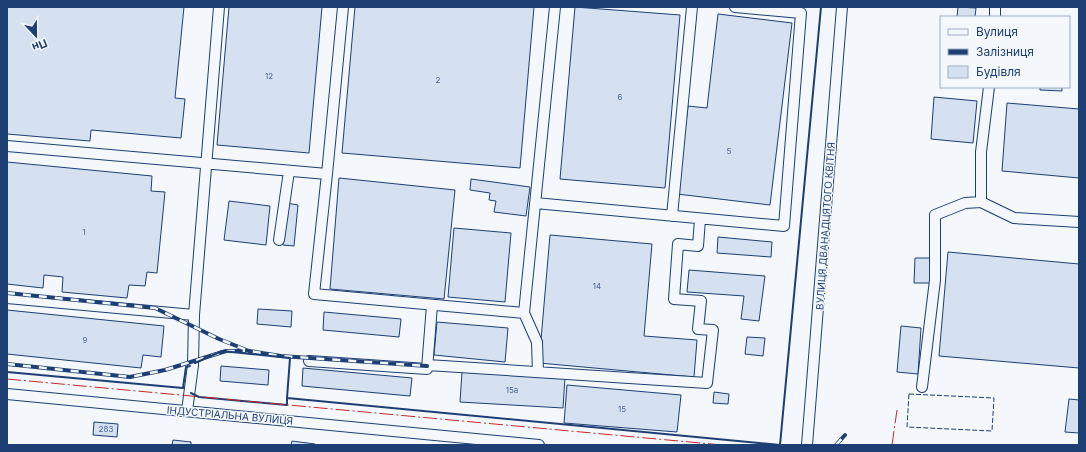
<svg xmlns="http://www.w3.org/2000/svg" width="1086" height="452" font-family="Inter,sans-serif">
<rect width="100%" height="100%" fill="#f4f7fb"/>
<path fill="#d5e0f0" stroke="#1d3f73" d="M7,7H184L175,98L185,99L181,138L91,130L90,141L7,134Z
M229,7H322L309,153L217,145Z
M355,7H534L520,168L342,153Z
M575,7L680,15L665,188L560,179Z
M958,7L976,8L975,17H957Z
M718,14L792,23L770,205L677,194L688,106L707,108Z
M1040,87H1062V91L1040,90Z
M934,97L977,101L973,143L931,139Z
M1007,103L1079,109V178L1002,171Z
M7,162L152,176L151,191L165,192L157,273L147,272L145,286L129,285L127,298L62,292L63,277L44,275L43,288L7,284Z
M339,178L455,190L444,299L330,289Z
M471,179L530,187L526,216L494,212L496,201L489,200L490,193L470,190Z
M229,201L270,206L266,245L224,240Z
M286,203L298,205L294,246L283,245Z
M454,228L511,233L505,302L448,297Z
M550,235L652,244L644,336L697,340L694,377L539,363Z
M718,237L772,242L771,257L717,253Z
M948,252L1079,264V368L939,356Z
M915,258H931V283H914Z
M689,270L765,276L759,321L741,319L744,296L687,292Z
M258,309L292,311L291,327L257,324Z
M7,310L164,326L161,357L143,355L141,368L7,354Z
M324,312L401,319L399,337L323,330Z
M437,322L508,328L505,362L434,355Z
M901,326L921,328L918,374L897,372Z
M747,337L765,338L763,356L745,354Z
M221,366L269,370L268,385L220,381Z
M303,368L412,378L410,396L302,386Z
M462,372L565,378L563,408L460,402Z
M567,385L681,395L677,432L564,423Z
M714,392L729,394L728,404L713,403Z
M1069,399L1079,400V433L1065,432Z
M94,422L118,424L117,437L93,435Z
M173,440L191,442V445H172Z
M292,441L315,444V445H291Z"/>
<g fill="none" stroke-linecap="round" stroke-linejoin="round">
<defs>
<path id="minor" d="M995,17V7
M7,146L327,174L314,294L524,313L555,7
M327,174L343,7
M981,202V152L989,87
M535,203L784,226L801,13L735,7
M672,216L692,7
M279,240L289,171
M7,298L194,315L219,7
M524,313L537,342L538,372
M309,361L427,369L432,305
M427,365L707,383L713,330L698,329L701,301L674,299L678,244L698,246L700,219
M922,387L935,280V215L965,203L981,202L1014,218L1079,222
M7,394L539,445
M187,411L193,365L194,315
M807,445L842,7"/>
</defs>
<use href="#minor" stroke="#1d3f73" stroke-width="12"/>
<use href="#minor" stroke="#f4f7fb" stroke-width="10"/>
<defs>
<path id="rail" d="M7,293L155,308L219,339L249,351L281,356L427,366
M7,364L130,377L165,370L226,351H245
M836,445L845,435"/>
</defs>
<use href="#rail" stroke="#1d3f73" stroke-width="4"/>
<use href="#rail" stroke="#f4f7fb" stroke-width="2.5" stroke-dasharray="8" stroke-linecap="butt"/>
<path stroke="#1d3f73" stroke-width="1" stroke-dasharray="5 2" stroke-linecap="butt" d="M909,394L994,398L992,431L907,427Z"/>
<path stroke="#1d3f73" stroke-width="2" d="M195,363L222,351L290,358L287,398L780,445L821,7
M7,372L183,388L186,367L190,366
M191,393L199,397L287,405V398"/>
<path stroke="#c62828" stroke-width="1" stroke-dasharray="14 3 2 3" stroke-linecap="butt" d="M7,379L722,445
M892,445L897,410"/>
</g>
<g text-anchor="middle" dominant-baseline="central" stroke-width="3" stroke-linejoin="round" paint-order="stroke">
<g font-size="8" fill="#4b6792">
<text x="269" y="76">12</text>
<text x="438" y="80">2</text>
<text x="620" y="97">6</text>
<text x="729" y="151">5</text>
<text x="84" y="232">1</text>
<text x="597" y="286">14</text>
<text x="85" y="340">9</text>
<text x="512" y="390">15а</text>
<text x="622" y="409">15</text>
<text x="106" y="429">283</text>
</g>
<g font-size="10" fill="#1d3f73" stroke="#f4f7fb">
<text transform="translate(825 226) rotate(-86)">ВУЛИЦЯ ДВАНАДЦЯТОГО КВІТНЯ</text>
<text transform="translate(230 415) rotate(5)">ІНДУСТРІАЛЬНА ВУЛИЦЯ</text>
</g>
</g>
<rect width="1086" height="452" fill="none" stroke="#1d3f73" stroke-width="16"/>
<rect x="940" y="16" width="130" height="72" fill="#f4f7fb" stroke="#9eadc5"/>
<rect x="948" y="29" width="20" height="6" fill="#f4f7fb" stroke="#9eadc5"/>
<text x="976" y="36" font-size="12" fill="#1d3f73">Вулиця</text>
<rect x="948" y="49" width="20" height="6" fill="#1d3f73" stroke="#9eadc5"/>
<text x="976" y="56" font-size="12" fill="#1d3f73">Залізниця</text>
<rect x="948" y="66" width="20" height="12" fill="#d5e0f0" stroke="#9eadc5"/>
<text x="976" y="76" font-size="12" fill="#1d3f73">Будівля</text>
<g transform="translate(36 36) rotate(158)" stroke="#f4f7fb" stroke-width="3" paint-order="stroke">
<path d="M0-3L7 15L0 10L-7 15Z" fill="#1d3f73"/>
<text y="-6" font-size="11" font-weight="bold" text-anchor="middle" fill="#1d3f73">Пн</text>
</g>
</svg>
